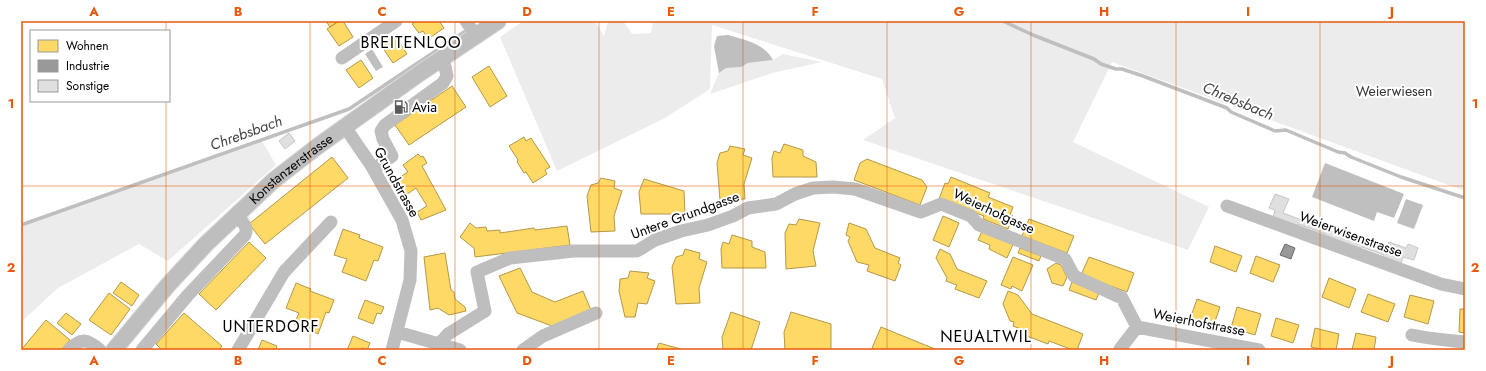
<svg xmlns="http://www.w3.org/2000/svg" width="1486" height="371" font-family="Jost,sans-serif">
<rect width="100%" height="100%" fill="#fff"/>
<path fill="#ececec" d="M523,21H595L604,36L608,21L624,22L632,34L651,33L653,21H1465V191L1112,62L1073,142L1209,207L1188,250L863,140L895,118L882,79L712,25L710,89L665,118L557,171L500,37Z
M783,54L822,62L772,73L710,94L719,73L726,68L741,67L748,63L773,60Z
M261,139L276,165L168,261L139,244L58,288L21,322V225Z"/>
<path fill="#bfbfbf" d="M728,35C745,40 764,43 773,60L748,63L741,67L726,68L719,73L714,46L717,36Z
M372,49L383,67L376,71L365,54Z
M1325,163L1404,194L1394,218L1377,212L1374,221L1312,197Z
M1406,199L1423,205L1414,229L1397,223Z"/>
<path fill="#ffd966" stroke="#b29847" d="M326,21H339L330,27Z
M339,21H343L353,37L339,46L327,29Z
M416,21H439L444,28L428,39L423,31L419,33L412,24Z
M394,34L407,54L393,63L380,44Z
M361,60L373,78L359,88L346,70Z
M489,66L507,96L490,107L472,77Z
M452,86L466,107L409,145L395,125Z
M524,137L526,141L531,138L550,167L545,170L547,174L533,183L526,172L524,173L517,162L518,160L509,146Z
M784,144L803,150V156L816,162L817,177H773L772,158L774,151L780,153Z
M730,146L745,149L743,155L752,158L744,184L745,199L720,200L717,163L720,153L728,151Z
M418,154L421,157L423,156L427,163L422,166L446,210L421,220L417,212L427,206L416,188L406,195L397,179L408,172L403,165Z
M332,157L348,178L265,244L249,224Z
M867,159L922,180L927,187L920,205L854,180L860,163Z
M951,177L990,193L988,197L1013,207L1010,215L1013,216L1008,229L983,219L984,216L939,199L945,183L948,184Z
M601,178L615,181L614,188L622,191L614,216L615,231L591,232L587,196L591,185L598,183Z
M644,179L684,191L685,214H641L639,192Z
M943,216L959,223L949,247L933,240Z
M799,219L820,223L813,251L816,266L786,269L785,233L789,224L796,225Z
M1029,219L1074,236L1067,253L1022,236Z
M470,223L476,228L486,227L487,231L500,230V233L534,228L535,230L567,226L570,245L475,257L474,248L460,237Z
M849,223L866,229L875,248L900,258L898,263L901,265L895,281L867,271L869,265L857,262L848,241L850,237L846,235Z
M343,229L360,235L359,238L383,247L378,261L374,260L366,281L342,272L347,259L334,255Z
M983,229L1014,242L1007,258L989,249L990,245L978,240Z
M732,235L752,241V247L765,252L766,268H722L721,249L723,242L729,244Z
M249,242L266,258L216,310L199,294Z
M1215,246L1242,256L1236,272L1210,262Z
M1020,248L1041,256L1039,261L1018,253Z
M685,249L700,253L699,259L707,262L699,288L700,303L676,304L672,267L676,257L683,255Z
M940,249L950,254L957,269L987,281L979,298L955,289L957,285L946,281L947,278L936,258Z
M445,253L451,290L454,292L455,299L465,307L466,311L449,315L438,308L430,310L424,257Z
M1256,256L1280,265L1273,282L1250,273Z
M1013,257L1033,265L1022,291L1012,286L1011,289L1001,285Z
M1089,257L1134,273L1127,292L1081,275Z
M1056,263L1061,265L1067,277L1063,286L1052,283L1047,269Z
M520,268L532,292L555,302L583,291L591,310L552,326L517,313L499,276Z
M630,271L649,273L647,278L655,281L647,304L638,303L635,317H625L619,291L620,279L628,278Z
M1329,278L1356,289L1349,308L1322,297Z
M121,282L139,295L132,306L113,293Z
M1072,282L1099,293L1096,300L1069,290Z
M296,283L311,289L310,291L334,300L329,313L326,312L318,334L294,324L299,313L286,308Z
M1008,291L1018,295L1032,314L1083,334L1077,350H1073L1049,341L1048,344L1024,335L1026,331L1013,326L1014,322L1010,321L1003,304Z
M109,293L130,309L111,335L89,320Z
M1368,294L1395,304L1388,322L1361,312Z
M1410,295L1434,301L1428,324L1404,317Z
M1197,299L1220,307L1213,327L1190,319Z
M365,300L384,307L381,314L377,313L373,324L358,318Z
M1237,307L1261,314L1255,335L1231,328Z
M1460,309H1465V333L1459,332Z
M731,312L760,322L751,350H723L722,337Z
M791,312L831,324V350H785L784,332Z
M66,313L81,324L72,335L57,323Z
M184,313L222,346L219,350H162L156,344Z
M1276,318L1299,325L1293,343L1271,336Z
M46,320L70,340L61,350H21Z
M881,327L935,349V350H876L872,348Z
M1315,328L1339,334L1336,350H1325L1311,347Z
M1356,333L1376,337L1374,350H1352Z
M353,336L370,343L367,350L362,348L361,350H347Z
M262,340L277,346L276,349L280,350H258Z
M659,343L684,350H656Z"/>
<path fill="#999" stroke="#6b6b6b" d="M1285,244L1295,248L1291,259L1280,255Z"/>
<g fill="none" stroke-linecap="round" stroke-linejoin="round">
<path stroke="#bfbfbf" stroke-width="3.5" d="M1003,21L1033,35L1094,59L1101,64L1116,69H1122L1143,76L1227,108L1231,112L1275,131L1286,130L1338,152L1345,153L1351,157L1401,177L1465,198
M21,225L349,109L464,32"/>
</g>
<path fill="#dfdfdf" stroke="#c7c7c7" d="M289,133L295,141L285,149L279,141Z
M1275,194L1289,199L1283,213L1385,251L1389,242L1406,248L1408,244L1418,248L1414,260L1403,257L1401,264L1383,257L1384,255L1362,247L1361,250L1324,236L1325,234L1298,224L1297,226L1273,217L1275,210L1269,208Z"/>
<g fill="none" stroke-linecap="round" stroke-linejoin="round">
<defs>
<g id="major">
<path id="s1" d="M114,350L168,285L206,244L274,180L318,146L420,73L498,21"/>
</g>
</defs>
<use href="#major" stroke="#dbdbdb" stroke-width="18"/>
<path stroke="#bebebe" stroke-width="13" d="M466,21L476,36
M342,58L396,21
M345,127L371,165L402,220L411,251L410,280L392,350
M374,169L392,156L383,139L381,131L385,125L443,83L447,76L443,58
M1227,206L1441,284L1465,289
M397,332L460,350
M1412,335C1430,339 1447,340 1465,342
M439,344L448,334L485,311L477,272L510,258L574,251H637L655,240L681,231L708,225L733,216L748,208L776,204L795,194L813,188L833,187L855,189L921,212L941,204L971,216L979,225L1065,259L1074,276L1122,298L1137,327
M1120,349L1137,327L1259,350
M69,350C81,337 87,339 100,350
M142,350L188,295L245,235C249,226 241,221 236,214
M238,350L284,272L331,222
M523,350L543,336L596,313"/>
<use href="#major" stroke="#bebebe" stroke-width="16"/>
</g>
<path fill="none" stroke="#e8590c" stroke-width="1" stroke-opacity="0.55" d="M166,21V31M310,21V350M455,21V350M599,21V350M743,21V350M887,21V350M1031,21V350M1176,21V350M1320,21V350M166,101V350M21,186H1465"/>
<defs>
<symbol id="fuel-bare" viewBox="-9 -9 18 18"><path d="M-5.5-6h7V0h2V4h1.3V-2.5L3-4.5l.8-.8L6-3V5H2.5V1h-1V6h-7ZM-4.2-4.7v3.2H.2V-4.7Z" fill="#595959" stroke="#fff" stroke-width="2.5" paint-order="stroke"/></symbol>
</defs>
<g fill-rule="evenodd">
<use href="#fuel-bare" x="391" y="97" width="20" height="20"/>
</g>
<g text-anchor="middle" dominant-baseline="central" stroke-width="4" stroke-linejoin="round" paint-order="stroke">
<g font-size="14" fill="#333" stroke="#fff">
<text x="1394" y="91">Weierwiesen</text>
</g>
<g font-size="14" fill="#000" stroke="#fff" text-anchor="start">
<text x="412" y="107">Avia</text>
</g>
<g font-size="14" fill="#000" stroke="#fff">
<text stroke="none"><textPath href="#s1" startOffset="254">Konstanzerstrasse</textPath></text>
<text transform="translate(397 182) rotate(61)">Grundstrasse</text>
<text transform="translate(994 211) rotate(25)">Weierhofgasse</text>
<text transform="translate(685 215) rotate(-20)">Untere Grundgasse</text>
<text transform="translate(1351 234) rotate(20)">Weierwisenstrasse</text>
<text transform="translate(1199 322) rotate(11)">Weierhofstrasse</text>
</g>
<g font-size="15" font-style="italic" fill="#444" stroke="#fff">
<text transform="translate(1238 101) rotate(23)">Chrebsbach</text>
<text transform="translate(246 133) rotate(-20)">Chrebsbach</text>
</g>
<g font-size="16" letter-spacing="1" fill="#000" stroke="#fff">
<text x="411" y="42">BREITENLOO</text>
<text x="271" y="326">UNTERDORF</text>
<text x="986" y="336">NEUALTWIL</text>
</g>
</g>
<rect width="1486" height="371" fill="none" stroke="#ffffff" stroke-width="44"/>
<rect x="30" y="30" width="140" height="72" fill="#ffffff" stroke="#999999"/>
<rect x="38" y="40" width="20" height="12" fill="#ffd966" stroke="#999999"/>
<text x="66" y="50" font-size="12" fill="#000000">Wohnen</text>
<rect x="38" y="60" width="20" height="12" fill="#999999" stroke="#999999"/>
<text x="66" y="70" font-size="12" fill="#000000">Industrie</text>
<rect x="38" y="80" width="20" height="12" fill="#dfdfdf" stroke="#999999"/>
<text x="66" y="90" font-size="12" fill="#000000">Sonstige</text>
<rect x="22" y="22" width="1442" height="327" fill="none" stroke="#e8590c" stroke-width="1.5"/>
<g font-size="13" text-anchor="middle" font-weight="bold" fill="#e8590c">
<text x="94" y="16">A</text>
<text x="238" y="16">B</text>
<text x="382" y="16">C</text>
<text x="527" y="16">D</text>
<text x="671" y="16">E</text>
<text x="815" y="16">F</text>
<text x="959" y="16">G</text>
<text x="1104" y="16">H</text>
<text x="1248" y="16">I</text>
<text x="1392" y="16">J</text>
<text x="11" y="108">1</text>
<text x="1475" y="108">1</text>
<text x="11" y="272">2</text>
<text x="1475" y="272">2</text>
<text x="94" y="365">A</text>
<text x="238" y="365">B</text>
<text x="382" y="365">C</text>
<text x="527" y="365">D</text>
<text x="671" y="365">E</text>
<text x="815" y="365">F</text>
<text x="959" y="365">G</text>
<text x="1104" y="365">H</text>
<text x="1248" y="365">I</text>
<text x="1392" y="365">J</text>
</g>
</svg>
